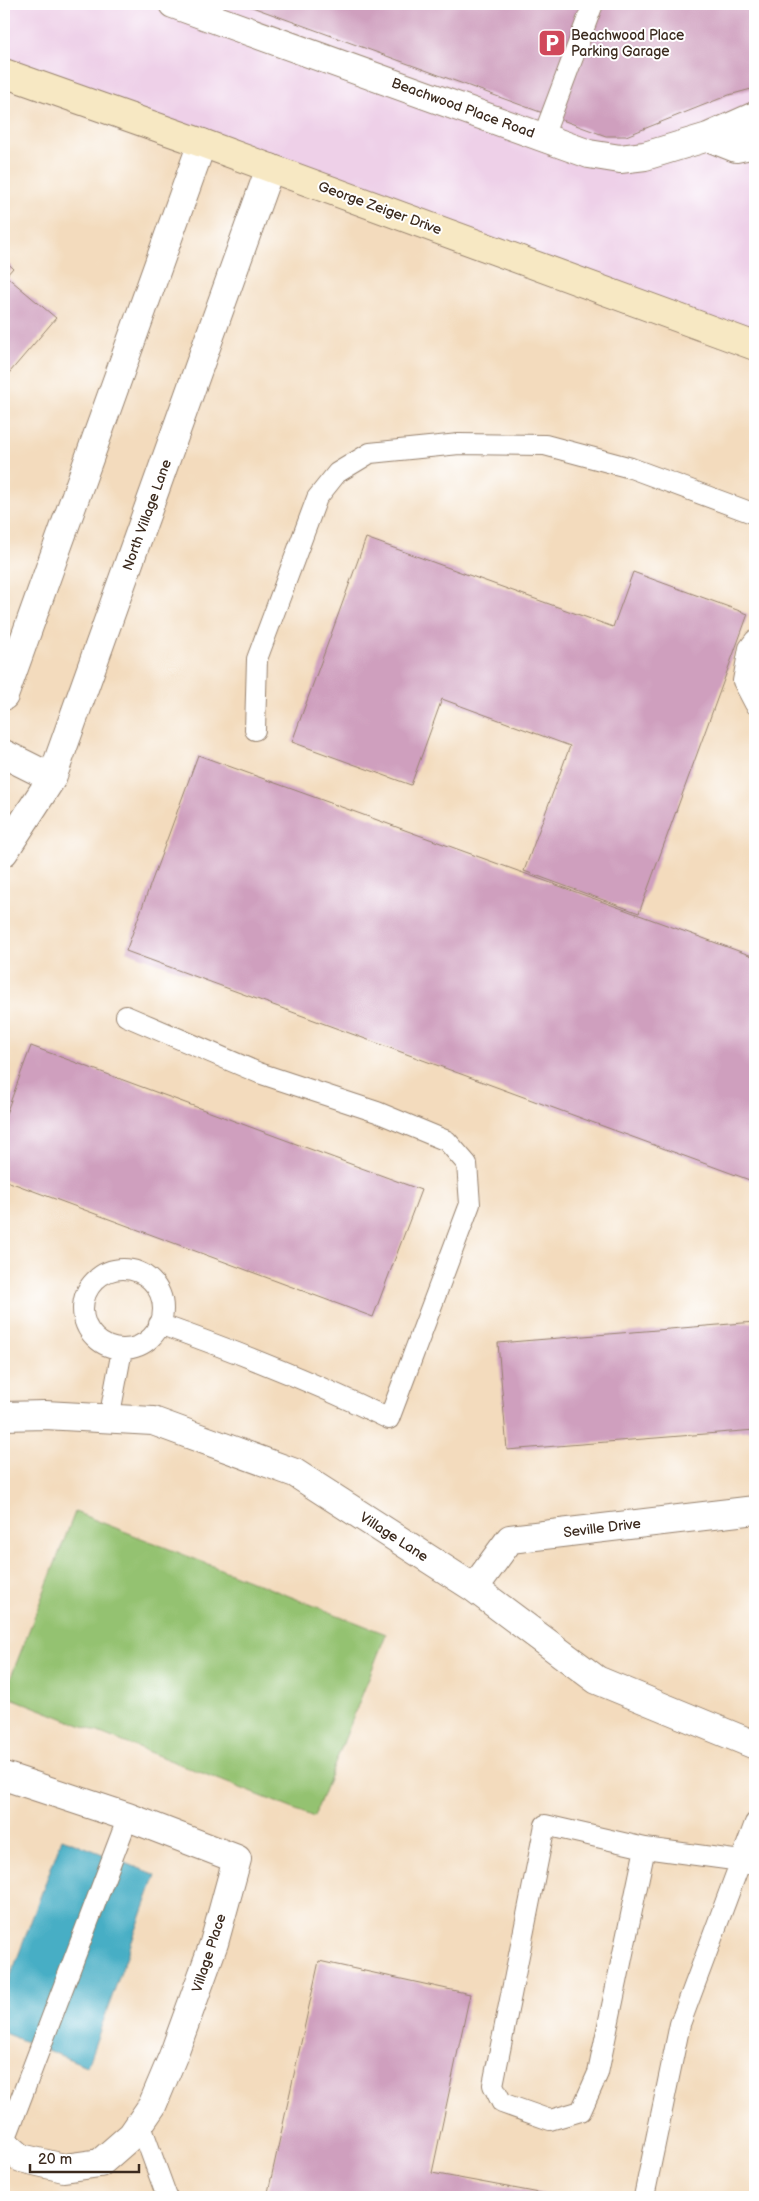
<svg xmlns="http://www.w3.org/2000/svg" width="759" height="2201" font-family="'Balsamiq Sans',sans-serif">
<rect width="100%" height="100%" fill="#fff"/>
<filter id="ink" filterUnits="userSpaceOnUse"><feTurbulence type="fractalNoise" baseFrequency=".02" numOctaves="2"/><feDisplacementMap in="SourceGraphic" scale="10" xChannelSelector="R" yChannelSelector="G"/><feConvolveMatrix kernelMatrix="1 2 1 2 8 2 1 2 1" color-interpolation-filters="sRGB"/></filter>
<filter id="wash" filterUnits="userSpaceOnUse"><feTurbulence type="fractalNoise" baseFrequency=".0096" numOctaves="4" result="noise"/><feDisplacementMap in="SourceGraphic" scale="20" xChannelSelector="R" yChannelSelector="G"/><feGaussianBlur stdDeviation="1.12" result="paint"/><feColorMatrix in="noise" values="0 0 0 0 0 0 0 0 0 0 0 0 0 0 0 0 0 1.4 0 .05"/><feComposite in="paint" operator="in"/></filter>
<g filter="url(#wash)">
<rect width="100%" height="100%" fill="#f3dbbd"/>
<path fill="#eed0e8" d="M4,4H755V346L4,73Z"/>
<path fill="#94c271" stroke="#687648" d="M75,1512L386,1634L314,1817L4,1695Z"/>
<path fill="#46aec5" stroke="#406c72" d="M62,1838L156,1875L87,2066L4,2033V1994Z"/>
<g id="blocks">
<path fill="#cf9fbe" d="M244,4H755V88L729,95L626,136H606Z
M4,260L13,268L6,276L56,318L4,379Z
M366,538L613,627L633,572L748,614L639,913L524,871L570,746L442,699L411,785L292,742Z
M198,755L755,957V1182L126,951Z
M31,1046L421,1190L373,1317L4,1180V1119Z
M755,1322V1430L507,1450L498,1343Z
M319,1961L470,1994L432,2173L561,2197H267Z"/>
</g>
</g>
<g filter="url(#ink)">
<use href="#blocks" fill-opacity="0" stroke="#97826e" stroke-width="1"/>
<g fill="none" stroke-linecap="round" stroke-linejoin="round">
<defs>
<path id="lane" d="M543,137L593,4
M755,640L749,648L743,681L755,704
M255,730L257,659L317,498L337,473L370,453L459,444L545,445L631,468L755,514
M126,1016L259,1073L377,1112L447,1141L467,1164L470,1204L389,1419C314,1382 238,1352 159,1324
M83 1309a40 40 0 1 1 80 0a40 40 0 1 1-80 0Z
M109,1419L122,1350
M645,1848L598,2073L581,2111L550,2120L502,2103L493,2085L545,1825L645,1848L741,1861L755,1866
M140,2123L167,2197
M4,2143L128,1817
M644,2197L680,2024L755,1823"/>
<path id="street" d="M173,4L589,154L620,159L645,156L708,137L755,116
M708,137L736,148L755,144
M4,696L202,143
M4,754L52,778
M4,852L52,778L270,168
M4,1416L45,1415L153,1421L295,1473L474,1588L597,1680L755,1745
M474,1588L510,1539L755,1510
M4,1776L128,1817L237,1859L214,1943L173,2056L152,2106L132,2135L100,2163L64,2168L21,2158L4,2143"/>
<path id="secondary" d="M4,73L202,143L755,346"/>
</defs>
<use href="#lane" stroke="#97826e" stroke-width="22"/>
<use href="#street" stroke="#97826e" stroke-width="30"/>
<use href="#secondary" stroke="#97826e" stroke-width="30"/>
<use href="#lane" stroke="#fff" stroke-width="20"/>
<use href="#street" stroke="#fff" stroke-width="28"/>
<use href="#secondary" stroke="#f7e8c3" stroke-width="28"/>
</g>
</g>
<defs>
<symbol id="parking-square" viewBox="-11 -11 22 22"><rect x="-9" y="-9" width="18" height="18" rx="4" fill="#d1495b" stroke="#fff"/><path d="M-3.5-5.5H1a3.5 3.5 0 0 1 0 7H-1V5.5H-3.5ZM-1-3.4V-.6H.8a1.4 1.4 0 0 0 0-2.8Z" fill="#fff"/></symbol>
</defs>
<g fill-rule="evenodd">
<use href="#parking-square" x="536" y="27" width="32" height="32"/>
</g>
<g text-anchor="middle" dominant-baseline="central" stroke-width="4" stroke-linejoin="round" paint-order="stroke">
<g font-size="14" fill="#3b2a1e" stroke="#fff" text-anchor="start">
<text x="571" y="35">Beachwood Place<tspan x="571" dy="16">Parking Garage</tspan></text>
</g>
<g font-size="14" fill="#3b2a1e" stroke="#fff">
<text transform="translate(463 108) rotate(20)">Beachwood Place Road</text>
<text transform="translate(380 208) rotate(20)">George Zeiger Drive</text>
<text transform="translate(147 515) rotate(-70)">North Village Lane</text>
<text transform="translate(602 1528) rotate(-7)">Seville Drive</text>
<text transform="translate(394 1537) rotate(33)">Village Lane</text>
<text transform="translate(209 1953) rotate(-72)">Village Place</text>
</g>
</g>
<rect width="759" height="2201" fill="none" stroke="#fff" stroke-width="20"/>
<path d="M30 2164v8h109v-8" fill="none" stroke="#3b2a1e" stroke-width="2.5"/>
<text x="38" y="2164" font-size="15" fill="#3b2a1e" stroke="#ffffff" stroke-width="4" paint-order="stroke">20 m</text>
</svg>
